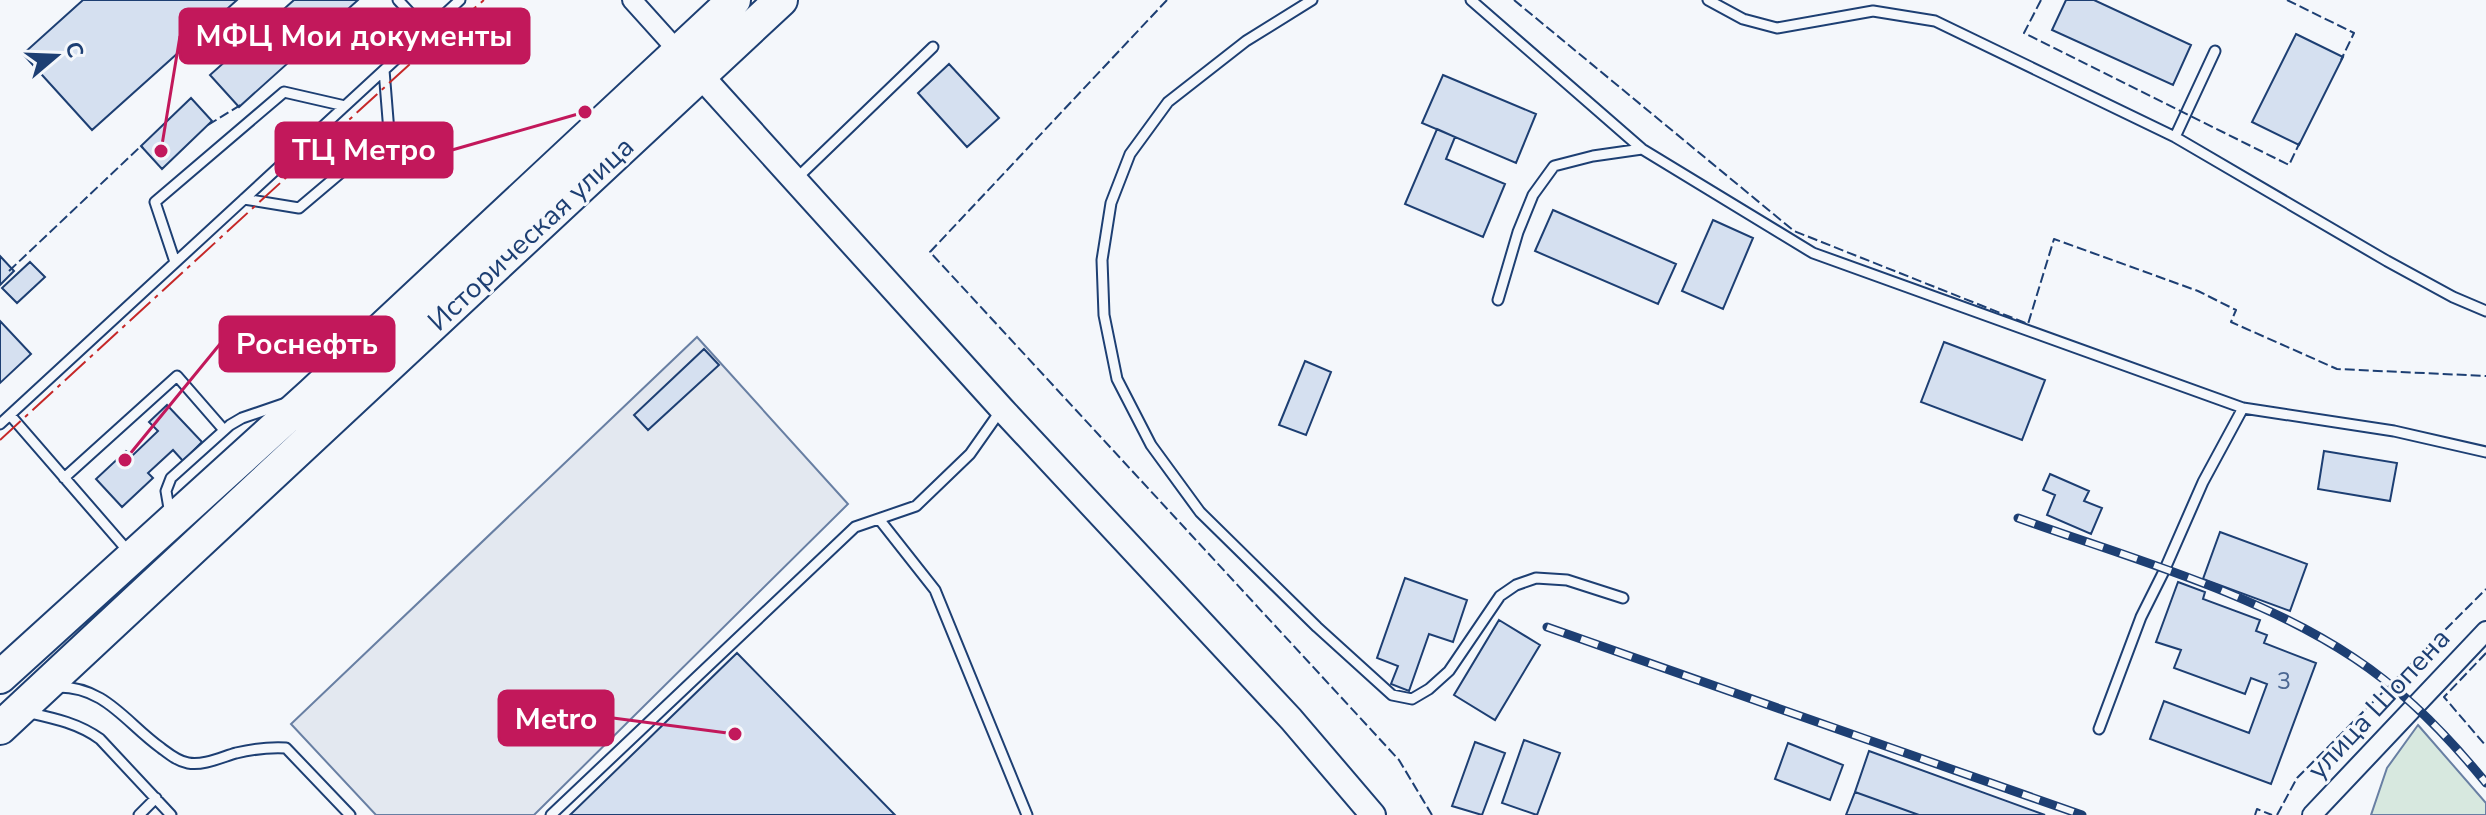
<svg xmlns="http://www.w3.org/2000/svg" width="2486" height="815" font-family="'Nunito Sans',sans-serif">
<rect width="100%" height="100%" fill="#f4f7fb"/>
<path fill="#d7e8df" stroke="#687fa3" stroke-width="2" d="M2418,725L2486,803V815H2371L2387,768Z"/>
<path fill="#e3e8f0" stroke="#687fa3" stroke-width="2" d="M697,337L848,504L534,815H376L291,724Z"/>
<path fill="#d5e0f0" stroke="#1d3f73" stroke-width="2" d="M83,0H237L92,130L23,54Z
M294,0H358L239,107L210,75Z
M2066,0H2094L2191,45L2173,85L2052,30Z
M2296,34L2343,57L2299,145L2252,122Z
M949,64L999,118L967,147L918,93Z
M1443,75L1536,114L1516,163L1422,123Z
M191,98L212,121L162,169L141,146Z
M1437,129L1455,137L1446,159L1505,184L1483,237L1405,204Z
M1553,210L1676,264L1658,304L1535,251Z
M1713,220L1753,238L1723,309L1682,291Z
M0,256L14,271L0,285Z
M30,262L45,277L17,303L2,288Z
M0,321L31,354L0,383Z
M1944,342L2045,380L2022,440L1921,402Z
M704,349L719,365L648,430L634,415Z
M1305,361L1331,372L1306,435L1279,425Z
M167,405L202,442L183,461L173,450L148,473L153,478L122,507L96,479L126,451L132,456L158,431L149,422Z
M2324,451L2397,463L2390,501L2318,489Z
M2050,474L2089,491L2084,501L2102,508L2091,534L2047,515L2055,495L2043,490Z
M2220,532L2307,564L2290,611L2203,579Z
M1405,578L1467,600L1453,642L1429,634L1409,691L1391,684L1398,666L1377,658Z
M2178,582L2205,592L2203,599L2260,620L2256,631L2267,635L2264,643L2316,663L2271,784L2150,739L2164,701L2249,733L2267,684L2251,678L2245,694L2174,668L2181,650L2156,642Z
M1499,620L1540,645L1495,720L1454,695Z
M737,653L895,815H570Z
M1524,740L1560,753L1537,815L1502,803Z
M1475,742L1505,753L1482,815L1452,806Z
M1788,743L1843,765L1830,800L1775,779Z
M1869,751L2045,815H1919L1855,792Z
M1855,792L1919,815H1846Z
M1855,792L1919,815H1846Z"/>
<g fill="none" stroke-linecap="round" stroke-linejoin="round">
<defs>
<path id="lane" d="M398,0L427,31
M1312,0L1246,41L1168,102L1130,154L1111,203L1102,260L1104,315L1117,379L1151,445L1200,512L1317,627L1392,695L1412,699L1429,689L1449,671L1500,596L1516,585L1536,578L1567,580L1623,598
M1471,0L1642,149L1813,253L2243,408L2394,431L2486,452
M1708,0L1743,19L1777,28L1873,11L1935,21L2175,137
M2215,51L2175,137L2387,261L2453,297L2486,311
M797,178L933,47
M244,199L299,208L389,132L384,70
M175,262L155,202L284,92L345,106
M1498,300L1518,232L1533,195L1554,166L1593,156L1642,149
M10,415L128,551
M0,424L460,0
M64,478L177,376L224,430
M170,514L166,491L171,478L230,425L242,418L283,404
M879,519L935,590L1027,815
M57,687C105,686 126,723 161,748C169,754 177,761 188,763C203,766 222,757 236,753C253,749 268,747 286,748L350,815
M26,712C53,718 78,723 100,739L171,815
M2099,729L2141,617L2164,571L2203,482L2243,408
M139,815L156,798
M551,815L855,527L916,506L970,454L1001,410"/>
<path id="street" d="M632,0L678,51
M2312,815L2486,631"/>
<path id="secondary" d="M691,65L1002,409L1291,719L1373,815"/>
<path id="highway" d="M0,677L312,394L734,0
M0,728L781,0"/>
</defs>
<use href="#lane" stroke="#1d3f73" stroke-width="13"/>
<use href="#street" stroke="#1d3f73" stroke-width="22"/>
<use href="#secondary" stroke="#1d3f73" stroke-width="28"/>
<use href="#highway" stroke="#1d3f73" stroke-width="36"/>
<use href="#lane" stroke="#f4f7fb" stroke-width="9"/>
<use href="#street" stroke="#f4f7fb" stroke-width="18"/>
<use href="#secondary" stroke="#f4f7fb" stroke-width="24"/>
<use href="#highway" stroke="#f4f7fb" stroke-width="32"/>
<defs>
<path id="rail" d="M2018,518C2129,558 2255,592 2354,658C2404,691 2448,736 2486,783
M1547,627L2082,815"/>
</defs>
<use href="#rail" stroke="#1d3f73" stroke-width="9"/>
<use href="#rail" stroke="#f4f7fb" stroke-width="6" stroke-dasharray="18" stroke-linecap="butt"/>
<path stroke="#1d3f73" stroke-width="2" stroke-dasharray="10 4" stroke-linecap="butt" d="M1167,0L930,252L1399,760L1432,815
M1514,0L1794,231L2028,324L2054,239L2198,291L2236,310L2231,322L2337,369L2486,376
M2041,0L2024,33L2289,165L2300,142
M2287,0L2354,33L2341,60
M208,125L242,104
M9,271L141,146L143,148
M2486,653L2444,697L2486,746
M2255,815L2257,809L2272,815
M2277,815L2297,778L2486,589"/>
<path stroke="#c62828" stroke-width="2" stroke-dasharray="28 6 4 6" stroke-linecap="butt" d="M0,440L423,52L484,0"/>
</g>
<g text-anchor="middle" dominant-baseline="central" stroke-width="6" stroke-linejoin="round" paint-order="stroke">
<g font-size="24" fill="#4b6792">
<text x="2284" y="681">3</text>
</g>
<g font-size="28" fill="#1d3f73" stroke="#f4f7fb">
<text transform="translate(531 234) rotate(-43)">Историческая улица</text>
<text transform="translate(2379 704) rotate(-47)">улица Шопена</text>
</g>
</g>
<path fill="none" stroke="#c2185b" stroke-width="3" d="M161 151L180 36M585 112L452 150M125 460L220 344M735 734L613 718"/>
<g fill="#c2185b" stroke="#f4f7fb" stroke-width="3">
<circle cx="161" cy="151" r="8"/>
<circle cx="585" cy="112" r="8"/>
<circle cx="125" cy="460" r="8"/>
<circle cx="735" cy="734" r="8"/>
</g>
<g fill="#c2185b" stroke="#c2185b" stroke-width="3">
<rect x="180" y="9" width="349" height="54" rx="8"/>
<rect x="276" y="123" width="176" height="54" rx="8"/>
<rect x="220" y="317" width="174" height="54" rx="8"/>
<rect x="499" y="691" width="114" height="54" rx="8"/>
</g>
<g font-size="30" text-anchor="middle" font-weight="bold" fill="#fff">
<text x="354" y="46">МФЦ Мои документы</text>
<text x="364" y="160">ТЦ Метро</text>
<text x="307" y="354">Роснефть</text>
<text x="556" y="729">Metro</text>
</g>
<g transform="translate(56 56) rotate(71)" stroke="#f4f7fb" stroke-width="6" paint-order="stroke">
<path d="M0-6L14 30L0 20L-14 30Z" fill="#1d3f73"/>
<text y="-12" font-size="22" font-weight="bold" text-anchor="middle" fill="#1d3f73">С</text>
</g>
</svg>
